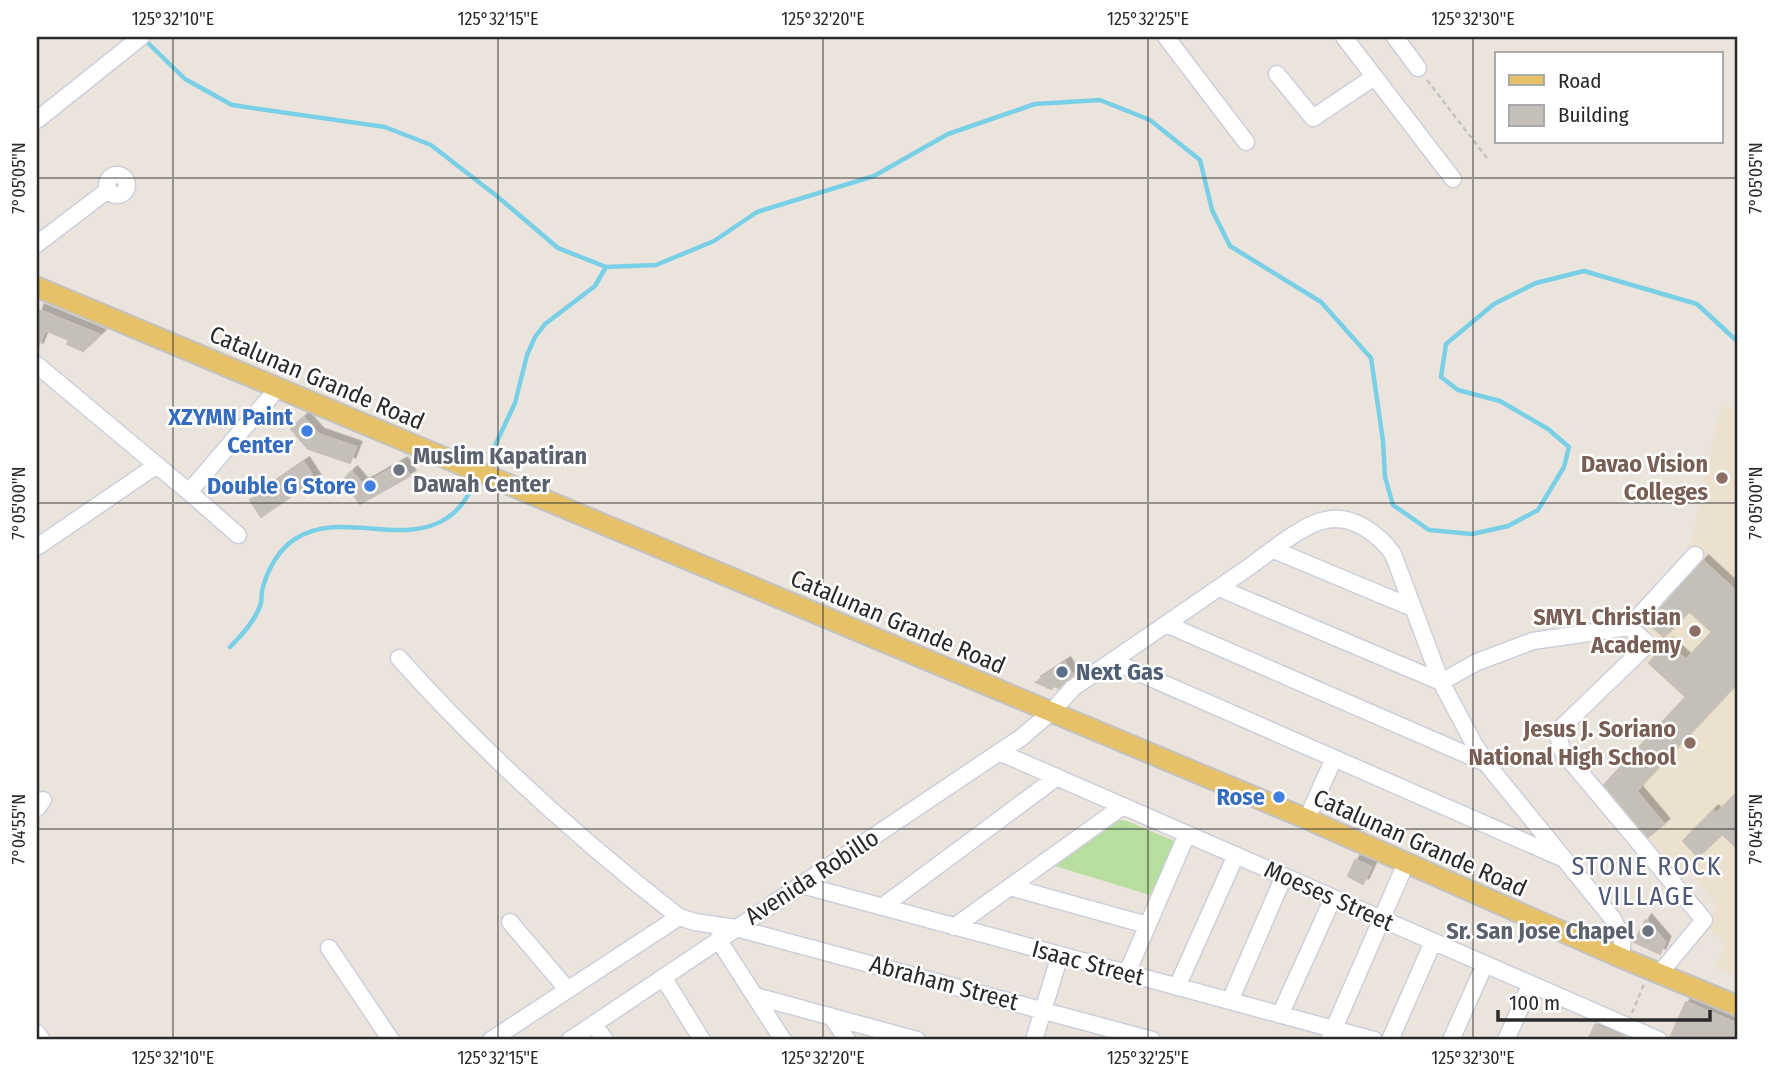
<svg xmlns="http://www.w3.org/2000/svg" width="1775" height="1077" font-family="'Fira Sans Condensed',sans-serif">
<defs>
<filter id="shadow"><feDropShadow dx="5.5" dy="-5.5" stdDeviation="0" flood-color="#0004"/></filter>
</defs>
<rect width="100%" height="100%" fill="#ebe4dd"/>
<path fill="#ece0ce" d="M1721,406L1738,409V977L1715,967L1726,945L1709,928L1717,905L1691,873L1682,880L1599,789L1684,698L1642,658L1660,639L1643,623L1703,560L1690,547Z"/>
<path fill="#b7de9e" d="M1120,820L1127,821L1174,841L1175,844L1154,891L1150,895L1055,866Z"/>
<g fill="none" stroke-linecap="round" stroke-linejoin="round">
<path stroke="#78cfe6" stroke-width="4.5" d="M149,44L185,79L232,105L385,127L431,145L498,197L558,248L606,267L656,265L714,241L757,212L874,176L948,134L1035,104L1100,100L1150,120L1200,160L1212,210L1230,246L1321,302L1371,358L1383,441L1385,477L1393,505L1429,530L1472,534L1508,526L1538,510L1564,467L1569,447L1548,429L1500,401L1458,390L1441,377L1446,344L1494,304L1536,283L1584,271L1697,304L1738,342
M492,452L515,403L527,355L535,337L545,324L595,286L606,267
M230,647C242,635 256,620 261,603C262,598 261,592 263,587C268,569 279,549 295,539C342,509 402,548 447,518C461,509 469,494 477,480"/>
</g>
<path fill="#c4bfb9" stroke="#c6c0b7" stroke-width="2" filter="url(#shadow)" d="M39,310L80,327L100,335L83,351L67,344L69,340L45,330L37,349V316Z
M304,418L318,434L356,447L350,463L308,449L291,429Z
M304,463L315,480L261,517L250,500Z
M402,463L410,476L360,504L343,480L352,472L363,485Z
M1703,561L1738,593V682L1636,791L1664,824L1648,837L1604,785L1686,697L1649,663L1667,643L1686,660L1712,632L1689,611L1664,637L1648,623Z
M1065,663L1073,675L1058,688L1055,686L1051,689L1036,682Z
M1738,792V849L1722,834L1698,857L1683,841L1713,811L1716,814Z
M1355,860L1371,867L1363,884L1348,876Z
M1646,920L1665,942L1660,954L1634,942Z
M1686,1002L1733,1022L1732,1024L1738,1027V1040H1669Z
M1595,1025L1631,1040H1588Z"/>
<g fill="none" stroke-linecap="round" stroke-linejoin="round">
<defs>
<path id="minor" d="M1166,37L1246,142
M1344,37L1453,179
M1395,37L1418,68
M1277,74L1313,118L1374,77
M37,120L141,37
M107 185a10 10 0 1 1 20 0a10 10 0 1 1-20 0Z
M37,244L108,190
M37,365L189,492L238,535
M189,492L278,388
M37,547L157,465
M1274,550L1413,608
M1219,588L1441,682L1477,662L1533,641L1629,627L1695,555
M1166,624L1486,763
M1629,627L1648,644L1561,728L1558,736L1563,752L1704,920L1660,973
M399,658C483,752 579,839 679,917L695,922L736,928L1152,1040
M1112,661L1562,858
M999,752L1659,1040
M37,808L43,800
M1307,819L1334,758
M802,885L1374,1040
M1010,887L1147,925
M882,907L1057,777
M510,922L567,989
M954,927L1123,806
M718,939L783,1040
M329,948L391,1040
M1127,973L1187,834
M663,977L702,1040
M1177,987L1236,855
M755,996L917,1040
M1230,1001L1284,876
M1280,1015L1333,898
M832,1017L847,1040
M594,1024L605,1040
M37,1033L42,1040
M491,1040L679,917
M570,1040L1022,737L1051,712L1073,688C1132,648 1190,607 1249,567C1269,553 1302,524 1326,520C1352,514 1379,534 1393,554L1441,682L1473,742L1486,763L1613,919L1622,939V958
M1034,1040L1060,955
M1329,1040L1406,863
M1390,1040L1433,942
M1451,1040L1485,964
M1506,1040L1531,984"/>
<path id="major" d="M37,287L1307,819L1622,958L1738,1006"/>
</defs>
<use href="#minor" stroke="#cccfdb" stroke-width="19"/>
<use href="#major" stroke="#c3c3c3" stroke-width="23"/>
<path stroke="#c3c3c3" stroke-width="2.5" stroke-dasharray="5 3.5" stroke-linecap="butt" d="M1427,80L1487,158
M1737,942L1738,943
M1632,1013L1644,984"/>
<use href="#minor" stroke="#fff" stroke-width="16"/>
<use href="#major" stroke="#e6c167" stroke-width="19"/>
</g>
<path fill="none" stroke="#2a2a2a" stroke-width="2" stroke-opacity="0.45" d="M173,37V1040M498,37V1040M823,37V1040M1148,37V1040M1473,37V1040M37,178H1738M37,503H1738M37,829H1738"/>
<g fill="#3f7fe0" stroke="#fff" stroke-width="2.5">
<circle cx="307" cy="431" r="7"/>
<circle cx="370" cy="486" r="7"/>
<circle cx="1279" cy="797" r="7"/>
</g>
<g fill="#6b7280" stroke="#fff" stroke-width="2.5">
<circle cx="399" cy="470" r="7"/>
<circle cx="1648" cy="931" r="7"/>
</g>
<g fill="#8d6e63" stroke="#fff" stroke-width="2.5">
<circle cx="1722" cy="478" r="7"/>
<circle cx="1695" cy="631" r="7"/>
<circle cx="1690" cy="743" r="7"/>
</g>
<circle fill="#5c6f8a" stroke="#fff" stroke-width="2.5" cx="1062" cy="672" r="7"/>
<g text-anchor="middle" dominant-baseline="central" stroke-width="5" stroke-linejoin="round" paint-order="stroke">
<g font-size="24" fill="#2a2a2a" stroke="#fff">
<text transform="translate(317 378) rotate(23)">Catalunan Grande Road</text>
<text transform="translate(898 622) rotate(23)">Catalunan Grande Road</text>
<text transform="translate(1420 843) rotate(24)">Catalunan Grande Road</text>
<text transform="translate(812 877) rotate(-33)">Avenida Robillo</text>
<text transform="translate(1329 896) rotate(24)">Moeses Street</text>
<text transform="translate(1088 963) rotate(15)">Isaac Street</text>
<text transform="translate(944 983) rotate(15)">Abraham Street</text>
</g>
<g font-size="24" font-weight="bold" fill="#366cbe" stroke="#fff" text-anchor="end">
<text x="293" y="417">XZYMN Paint<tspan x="293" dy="28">Center</tspan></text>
<text x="356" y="486">Double G Store</text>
<text x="1265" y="797">Rose</text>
</g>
<g font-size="24" font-weight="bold" fill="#5b616d" stroke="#fff" text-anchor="start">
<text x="413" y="456">Muslim Kapatiran<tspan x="413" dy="28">Dawah Center</tspan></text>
<text x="1634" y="931" text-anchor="end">Sr. San Jose Chapel</text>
</g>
<g font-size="24" font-weight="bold" fill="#785e54" stroke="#fff" text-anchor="end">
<text x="1708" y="464">Davao Vision<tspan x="1708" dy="28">Colleges</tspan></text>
<text x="1681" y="617">SMYL Christian<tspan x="1681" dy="28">Academy</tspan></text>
<text x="1676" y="729">Jesus J. Soriano<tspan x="1676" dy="28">National High School</tspan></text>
</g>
<g font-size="24" font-weight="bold" fill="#4e5e75" stroke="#fff" text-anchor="start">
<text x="1076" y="672">Next Gas</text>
</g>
<g font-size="26" letter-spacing="2" fill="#4e5878" stroke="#fff">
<text x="1647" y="866">STONE ROCK<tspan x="1647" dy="30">VILLAGE</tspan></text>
</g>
</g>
<rect width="1775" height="1077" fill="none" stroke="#ffffff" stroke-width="77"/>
<rect x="1495" y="52" width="228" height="91" fill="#ffffff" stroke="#aaaaaa" stroke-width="2"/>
<rect x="1509" y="75" width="35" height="10" fill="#e6c167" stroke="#aaaaaa" stroke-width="2"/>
<text x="1558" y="88" font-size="21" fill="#2a2a2a">Road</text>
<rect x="1509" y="105" width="35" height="21" fill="#c4bfb9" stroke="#aaaaaa" stroke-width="2"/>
<text x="1558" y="122" font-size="21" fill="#2a2a2a">Building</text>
<path d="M1498 1010v10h212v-10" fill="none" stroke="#2a2a2a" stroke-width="3.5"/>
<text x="1509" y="1010" font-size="21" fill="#2a2a2a" stroke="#ffffff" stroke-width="5" paint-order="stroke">100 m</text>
<rect x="38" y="38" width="1698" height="1000" fill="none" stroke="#2a2a2a" stroke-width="2.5"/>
<g font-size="18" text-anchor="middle" fill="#2a2a2a">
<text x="173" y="25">125°32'10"E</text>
<text x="498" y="25">125°32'15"E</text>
<text x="823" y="25">125°32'20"E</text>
<text x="1148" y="25">125°32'25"E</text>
<text x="1473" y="25">125°32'30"E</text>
<text transform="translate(19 178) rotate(-90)" y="6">7°05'05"N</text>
<text transform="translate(1756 178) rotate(-90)" y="6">7°05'05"N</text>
<text transform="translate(19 503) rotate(-90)" y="6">7°05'00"N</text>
<text transform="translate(1756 503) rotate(-90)" y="6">7°05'00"N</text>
<text transform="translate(19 829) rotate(-90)" y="6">7°04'55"N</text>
<text transform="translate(1756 829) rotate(-90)" y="6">7°04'55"N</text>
<text x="173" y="1064">125°32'10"E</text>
<text x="498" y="1064">125°32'15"E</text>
<text x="823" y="1064">125°32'20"E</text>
<text x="1148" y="1064">125°32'25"E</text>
<text x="1473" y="1064">125°32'30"E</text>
</g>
</svg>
